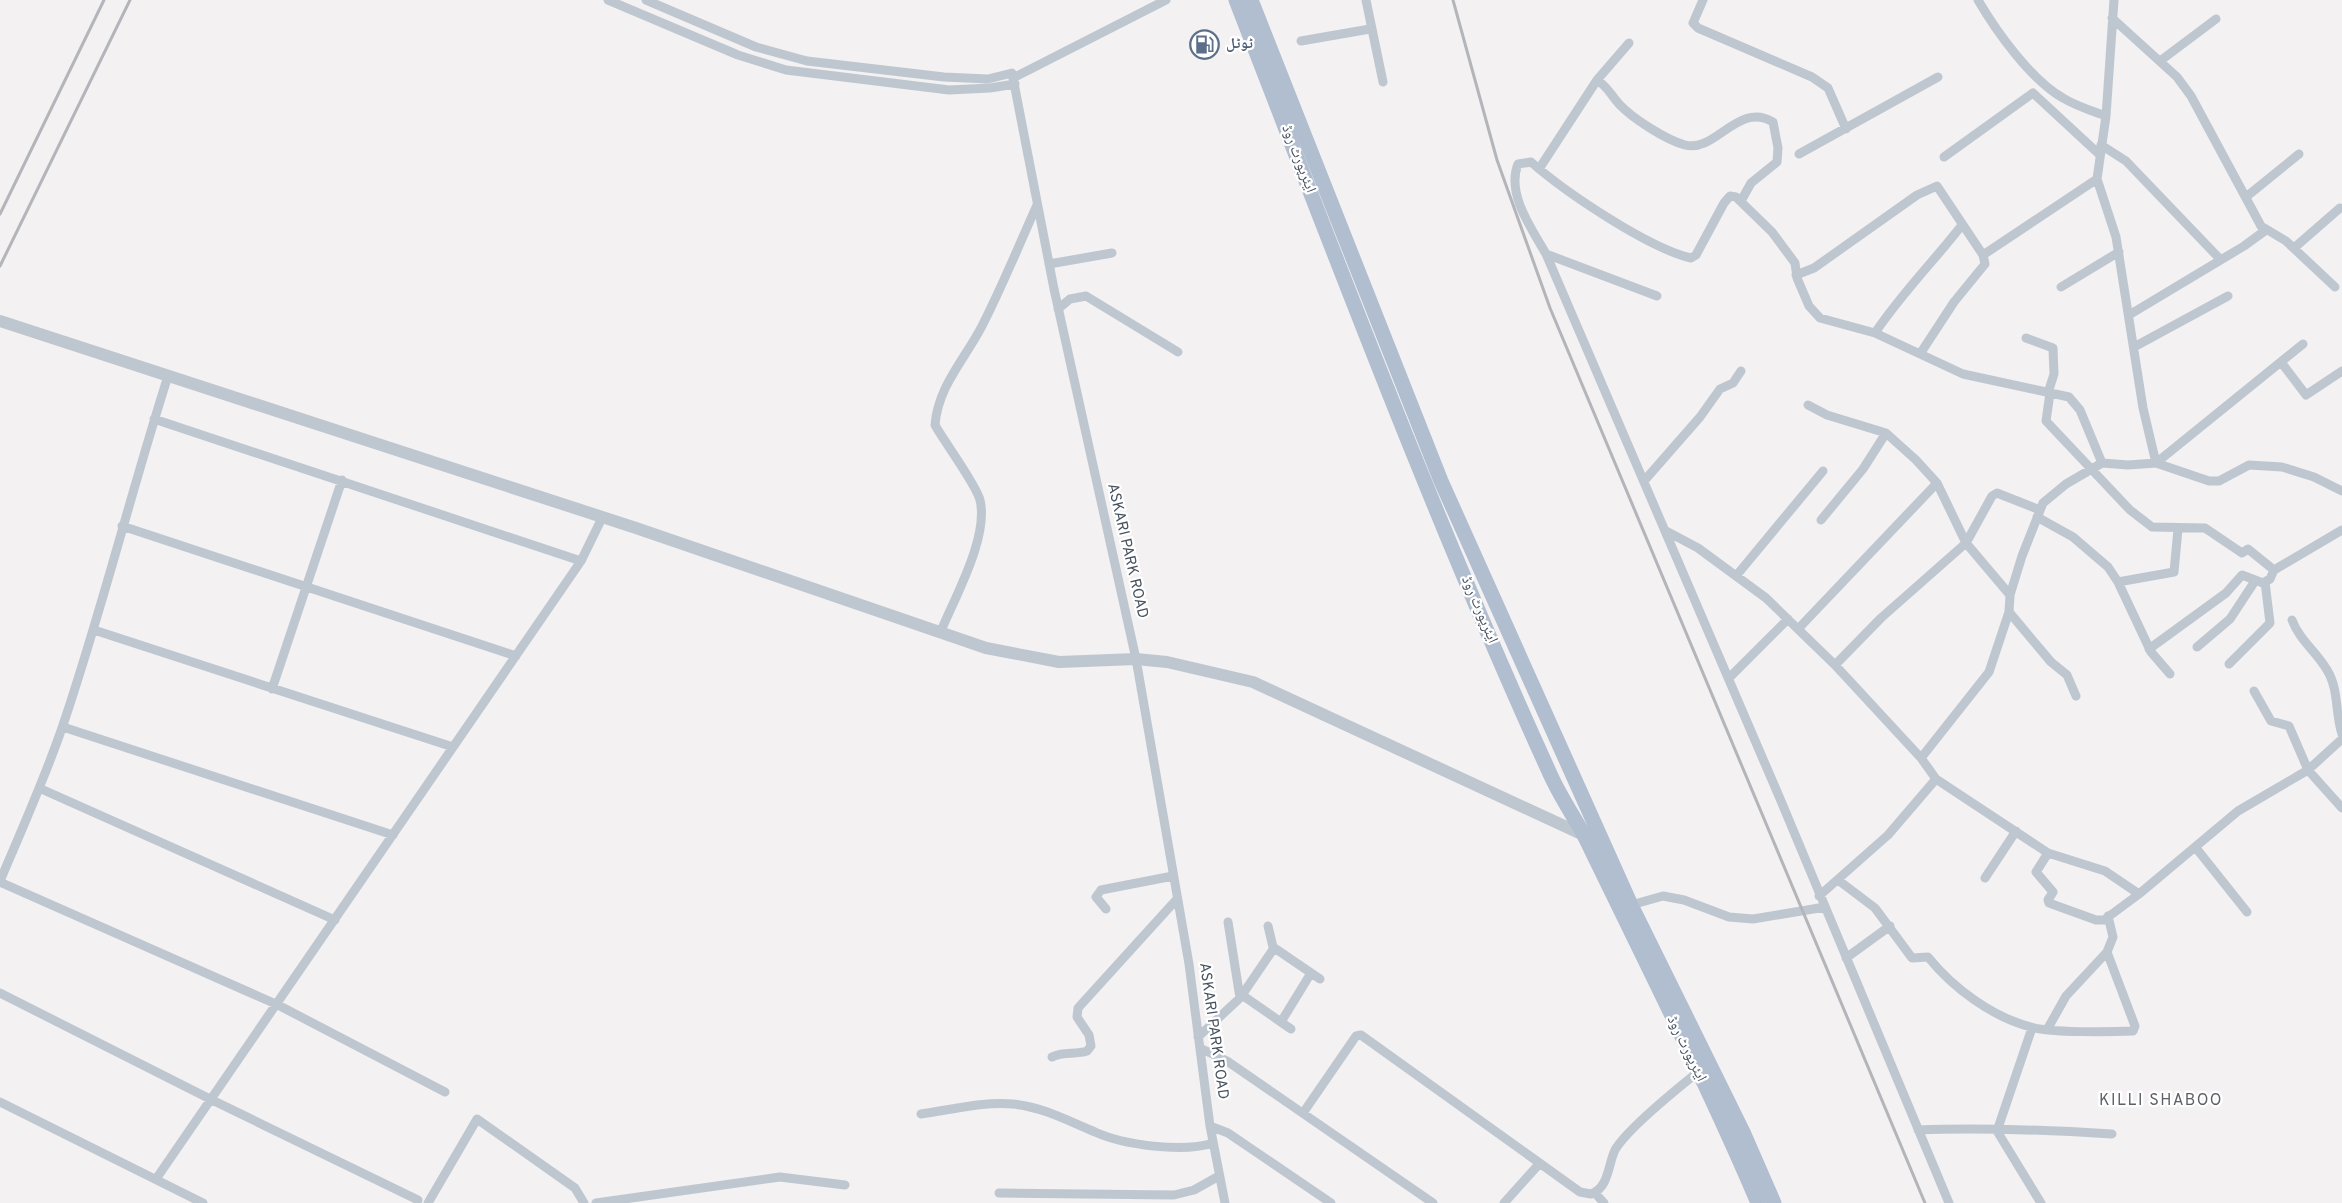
<svg xmlns="http://www.w3.org/2000/svg" width="2342" height="1203" font-family="Overpass,'Noto Naskh Arabic',sans-serif">
<rect width="100%" height="100%" fill="#f3f1f1"/>
<g fill="none" stroke-linecap="round" stroke-linejoin="round">
<path stroke="#bec7d0" stroke-width="9" d="M608,0L738,55L786,70L949,90L990,88L1015,84
M646,0L756,47L807,61L944,77L988,79L1012,73L1013,78
M1166,0L1013,78L1054,289L1136,659L1189,964L1210,1126L1225,1203
M1366,0L1383,82
M1703,0L1693,23L1698,28L1812,77L1828,88L1846,129
M1978,0C1996,31 2031,80 2063,98C2076,106 2092,111 2106,116
M2114,0L2106,116L2097,179L2116,237L2143,408L2156,463L2303,344
M2112,18L2177,77L2191,96L2261,226L2286,241L2335,287
M1301,41L1370,29
M2160,61L2216,19
M1597,80C1607,86 1611,95 1619,104C1632,118 1666,140 1685,145C1716,153 1738,101 1773,122L1778,148L1777,162L1751,183L1741,201
M2101,145L2126,161L2220,259
M1799,154L1938,77
M1944,157L2033,93L2100,155
M1539,169L1597,80L1629,43
M2246,197L2299,154
M2294,248L2340,208
M1546,254L1781,801L1949,1203
M1983,255L2097,179
M1049,264L1112,253
M1796,275L1814,268L1917,195L1937,186L1983,255L1985,264L1954,302L1920,354
M2061,287L2119,252
M1657,296L1546,254C1532,229 1506,194 1518,164L1531,162C1565,192 1648,248 1691,258L1696,255L1724,203L1730,196L1736,197L1772,232L1795,263L1797,278L1809,306L1820,318L1875,333L1963,374L2069,397L2080,410L2102,463
M1058,309L1070,299L1086,296L1178,352
M2129,315L2244,246L2266,230
M1875,333C1901,294 1934,261 1962,225
M2026,338L2053,348L2054,374L2048,393
M2134,347L2228,296
M2281,362L2306,395L2342,371
M2050,393L2046,421L2130,510L2152,527L2205,528L2242,553L2248,549L2274,570L2342,530
M1808,405L1827,415L1886,433L1916,460L1937,483L1966,543L2010,595
M154,419L581,561
M1644,481L1700,417L1720,389L1733,383L1741,371
M2037,517L2073,537L2108,567L2118,582L2151,652L2170,674
M1821,520L1863,469L1886,433
M122,526L516,656
M1666,531L1698,548L1766,598L1835,665L1921,758L1936,779L2048,853L2105,871L2139,894L2238,811L2308,770L2342,808
M1736,576L1823,471
M2118,582L2174,572L2178,529
M2009,612L2051,662L2067,675L2076,696
M2292,620C2300,641 2316,651 2327,670C2339,689 2335,713 2342,734
M1798,629L1937,483
M94,630L453,747
M941,631C955,597 989,537 980,500C976,484 945,443 935,425C938,386 965,359 982,326C1002,287 1019,245 1037,205
M2197,647L2230,619L2255,581
M2149,649L2226,593L2242,575L2263,583L2270,579L2274,570
M2229,664L2270,623L2265,582
M1835,665L1881,618L1966,543L1992,496L1997,493L2040,510
M1729,678L1788,619
M272,689L342,480
M2254,691L2271,721L2289,726L2308,770L2342,739
M63,727L393,835
M1921,758L1989,672L2009,612L2010,595L2022,556L2043,503L2066,484L2102,463L2128,465L2156,463L2209,481H2219L2249,465L2282,467L2314,477L2342,491
M39,788L335,920
M2196,848L2247,912
M2048,853L2036,872L2053,892L2048,900L2049,903L2096,920H2104L2139,894
M1985,878L2016,831
M1838,880L1875,908L1912,958L1928,957C1953,988 1992,1017 2031,1027C2049,1033 2111,1032 2133,1031L2135,1026L2107,952L2113,937L2108,916
M0,881C22,829 45,778 63,725C102,610 131,492 168,376
M0,882L278,1005L445,1092
M1819,896L1888,835L1936,779
M1631,905L1663,896L1684,900L1729,917L1753,919L1825,907
M1106,909L1096,897L1101,890L1173,876
M1228,922L1240,998
M1268,926L1273,947L1320,979
M1846,958L1890,926
M0,993L212,1100L418,1200
M1242,995L1291,1029
M1281,1022L1311,973
M2032,1028L1997,1131L2041,1203
M2048,1028L2066,996L2107,952
M1198,1037L1240,998L1274,948
M1200,1048L1227,1061L1433,1203
M1052,1057C1063,1051 1075,1055 1087,1051L1091,1046L1089,1035L1077,1017L1078,1008L1177,899
M0,1102L203,1203
M1303,1113L1356,1036L1361,1035L1580,1192L1591,1194C1609,1188 1608,1164 1615,1150C1627,1129 1678,1088 1698,1072
M921,1114C950,1110 984,1101 1013,1104C1043,1107 1068,1121 1095,1132C1124,1145 1183,1153 1213,1143
M1210,1126L1228,1133L1331,1203
M1918,1130C1983,1127 2047,1130 2112,1134
M156,1179L581,561L602,518
M999,1193L1174,1195L1194,1190L1219,1176
M1595,1193L1604,1203
M428,1203L477,1119L575,1188L584,1203
M596,1203L780,1177L845,1185
M1504,1203L1540,1163"/>
<path stroke="#bec7d0" stroke-width="12" d="M0,321L636,528L986,648L1059,662L1136,659L1167,662L1253,682L1588,837"/>
<path stroke="#b0bed0" stroke-width="15" d="M1236,0C1337,260 1435,522 1551,776C1561,798 1575,818 1586,839C1644,959 1706,1081 1758,1203
M1251,0L1441,481L1631,905L1743,1132L1774,1203"/>
<path stroke="#b3b5bb" stroke-width="3" d="M1453,0L1497,160L1550,308L1925,1203
M0,214L104,0
M0,266L130,0"/>
</g>
<defs>
<symbol id="fuel-ring" viewBox="-11 -11 22 22"><circle r="9.5" fill="#fff" stroke="#5c6f8a" stroke-width="1.5"/><path d="M-5.5-6h7V0h2V4h1.3V-2.5L3-4.5l.8-.8L6-3V5H2.5V1h-1V6h-7ZM-4.2-4.7v3.2H.2V-4.7Z" fill="#5c6f8a"/></symbol>
</defs>
<g fill-rule="evenodd">
<use href="#fuel-ring" x="1188" y="28" width="33" height="33"/>
</g>
<g text-anchor="middle" dominant-baseline="central" stroke-width="4.5" stroke-linejoin="round" paint-order="stroke">
<g font-size="15" font-weight="bold" fill="#4e5e75" stroke="#fff" text-anchor="start">
<text x="1226" y="44">ٹوٹل</text>
</g>
<g font-size="15" fill="#48525f" stroke="#fff">
<text transform="translate(1298 159) rotate(69)">ایئرپورٹ روڈ</text>
<text transform="translate(1127 551) rotate(77)">ASKARI PARK ROAD</text>
<text transform="translate(1479 610) rotate(67)">ایئرپورٹ روڈ</text>
<text transform="translate(1213 1031) rotate(82)">ASKARI PARK ROAD</text>
<text transform="translate(1686 1049) rotate(64)">ایئرپورٹ روڈ</text>
</g>
<g font-size="16" letter-spacing="1.5" fill="#5d6066" stroke="#fff">
<text x="2161" y="1101">KILLI SHABOO</text>
</g>
</g>
</svg>
